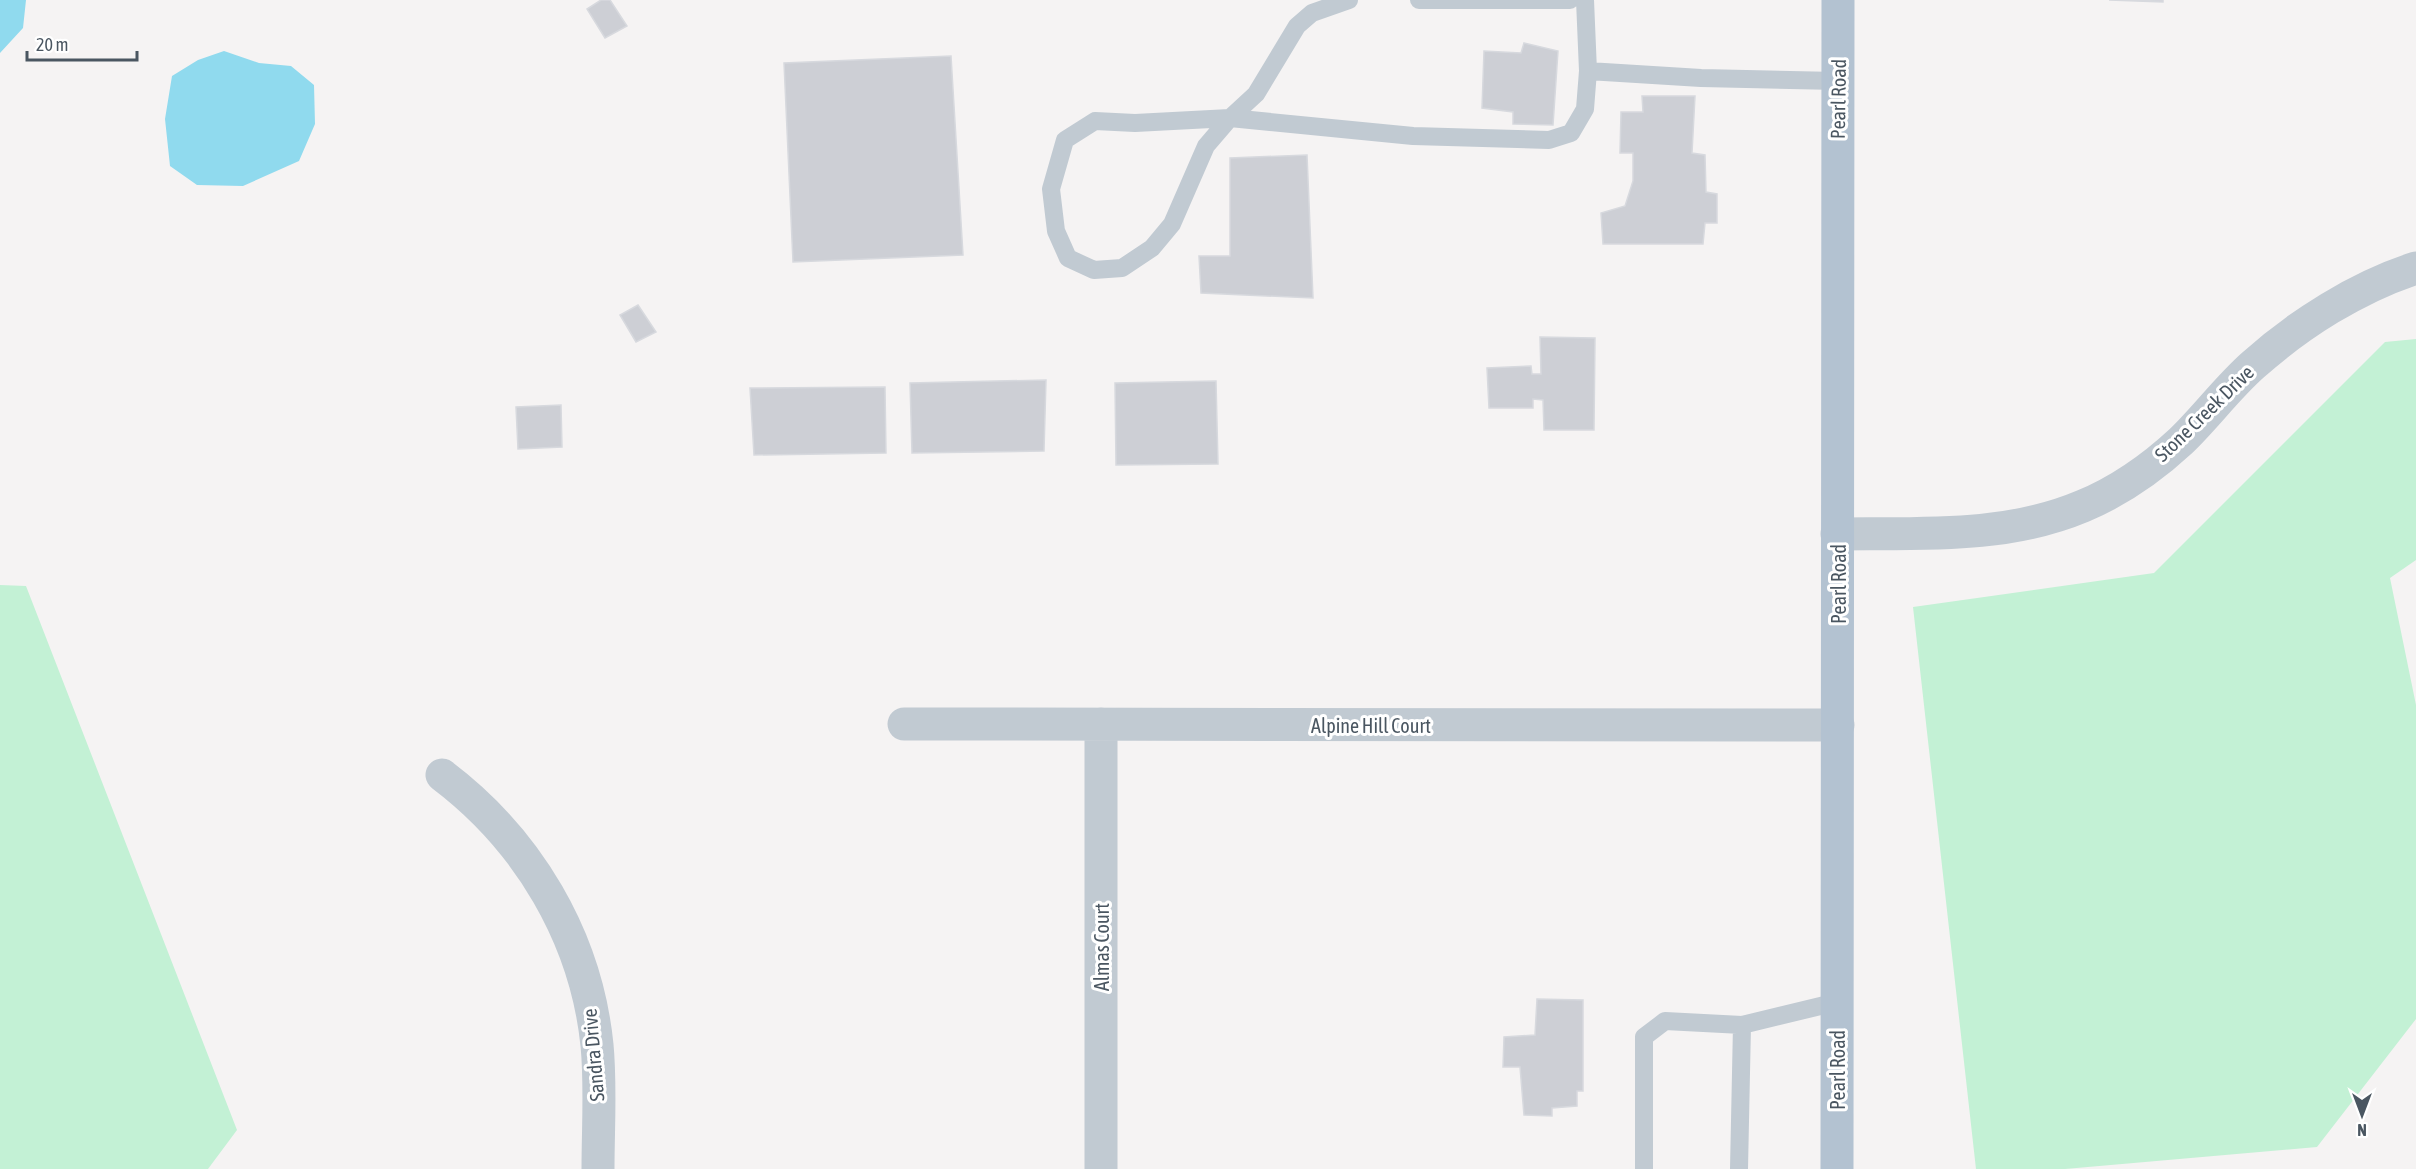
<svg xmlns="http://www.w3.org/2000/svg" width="2416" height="1169" font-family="'Asap Condensed',sans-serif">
<rect width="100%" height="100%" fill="#f5f3f3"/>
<path fill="#c3f1d5" d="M2416,339V560L2390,578L2416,705V1019L2317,1147L2065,1169H1976L1913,607L2154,573L2385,342Z
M0,585L26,586L237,1130L208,1169H0Z"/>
<path fill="#90daee" d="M0,0H26L23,28L0,53Z
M224,51L259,63L291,66L314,85L315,124L299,161L243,186L197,185L170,166L165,119L172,76L198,60Z"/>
<path fill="#cdcfd5" stroke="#d7d9de" stroke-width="1.5" d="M601,0H610L627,26L605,38L587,9Z
M2109,0H2163V2Z
M1524,43L1558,51L1553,125L1513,124V112L1482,108L1484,51L1521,53Z
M951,56L963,255L793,262L784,63Z
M1642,96H1695L1692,153L1705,155L1706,192L1717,194V223H1705L1703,244H1603L1601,213L1625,206L1633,181V153H1620L1621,112H1643Z
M1307,155L1313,298L1201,293L1199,256H1230V158Z
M638,305L656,332L636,342L620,315Z
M1540,337L1595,338L1594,430H1544L1543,400L1533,399V408H1489L1487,368L1531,366L1532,374H1541Z
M1046,380L1044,451L912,453L910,383Z
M1216,381L1218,464L1116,465L1115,383Z
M885,387L886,453L754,455L750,388Z
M561,405L562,447L518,449L516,407Z
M1537,999L1583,1000V1091H1577V1106L1552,1108V1116L1524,1115L1520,1067H1503L1504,1037L1535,1035Z"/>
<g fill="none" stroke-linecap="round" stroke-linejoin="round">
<path stroke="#c1cad2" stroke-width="18" d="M1349,0L1312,13L1297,26L1256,94L1230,118L1206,146L1172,224L1152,248L1122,268L1094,270L1068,258L1056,231L1051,189L1065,140L1095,121L1135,123L1230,118L1413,136L1549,140L1571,133L1585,109L1588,71L1585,0
M1419,0H1570
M1588,71L1701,78L1838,81
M1644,1169V1037L1665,1021L1742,1025L1837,1002
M1739,1169L1742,1025"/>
<path stroke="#c1cad2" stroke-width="33" d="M1837,534C1921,533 2005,539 2083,506C2119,491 2153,467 2181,441C2206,417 2227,388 2253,365C2299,324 2357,287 2416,268
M904,724L1838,725
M442,775C528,840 586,937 597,1045C601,1086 598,1128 598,1169
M1101,1169V724"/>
<path stroke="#b3c2d1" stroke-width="33" d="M1837,1169L1838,0"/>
</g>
<g text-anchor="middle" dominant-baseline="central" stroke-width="6" stroke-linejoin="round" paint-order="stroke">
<g font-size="20" fill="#4a5661" stroke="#fff">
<text transform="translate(1838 99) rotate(-89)">Pearl Road</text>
<text transform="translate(2204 413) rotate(-44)">Stone Creek Drive</text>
<text transform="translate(1838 584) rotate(-90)">Pearl Road</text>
<text x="1371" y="725">Alpine Hill Court</text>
<text transform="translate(1101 947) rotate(-90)">Almas Court</text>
<text transform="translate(593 1055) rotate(-95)">Sandra Drive</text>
<text transform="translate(1837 1070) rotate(-90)">Pearl Road</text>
</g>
</g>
<g transform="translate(2362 1115) rotate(180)" stroke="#ffffff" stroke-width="4.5" paint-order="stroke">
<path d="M0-4.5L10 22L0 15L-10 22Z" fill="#4a5661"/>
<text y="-9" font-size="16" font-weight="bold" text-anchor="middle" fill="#4a5661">N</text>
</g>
<path d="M27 51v9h110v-9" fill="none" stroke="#4a5661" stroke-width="3"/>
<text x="36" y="51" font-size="18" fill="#4a5661" stroke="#ffffff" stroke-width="4.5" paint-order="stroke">20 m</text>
</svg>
